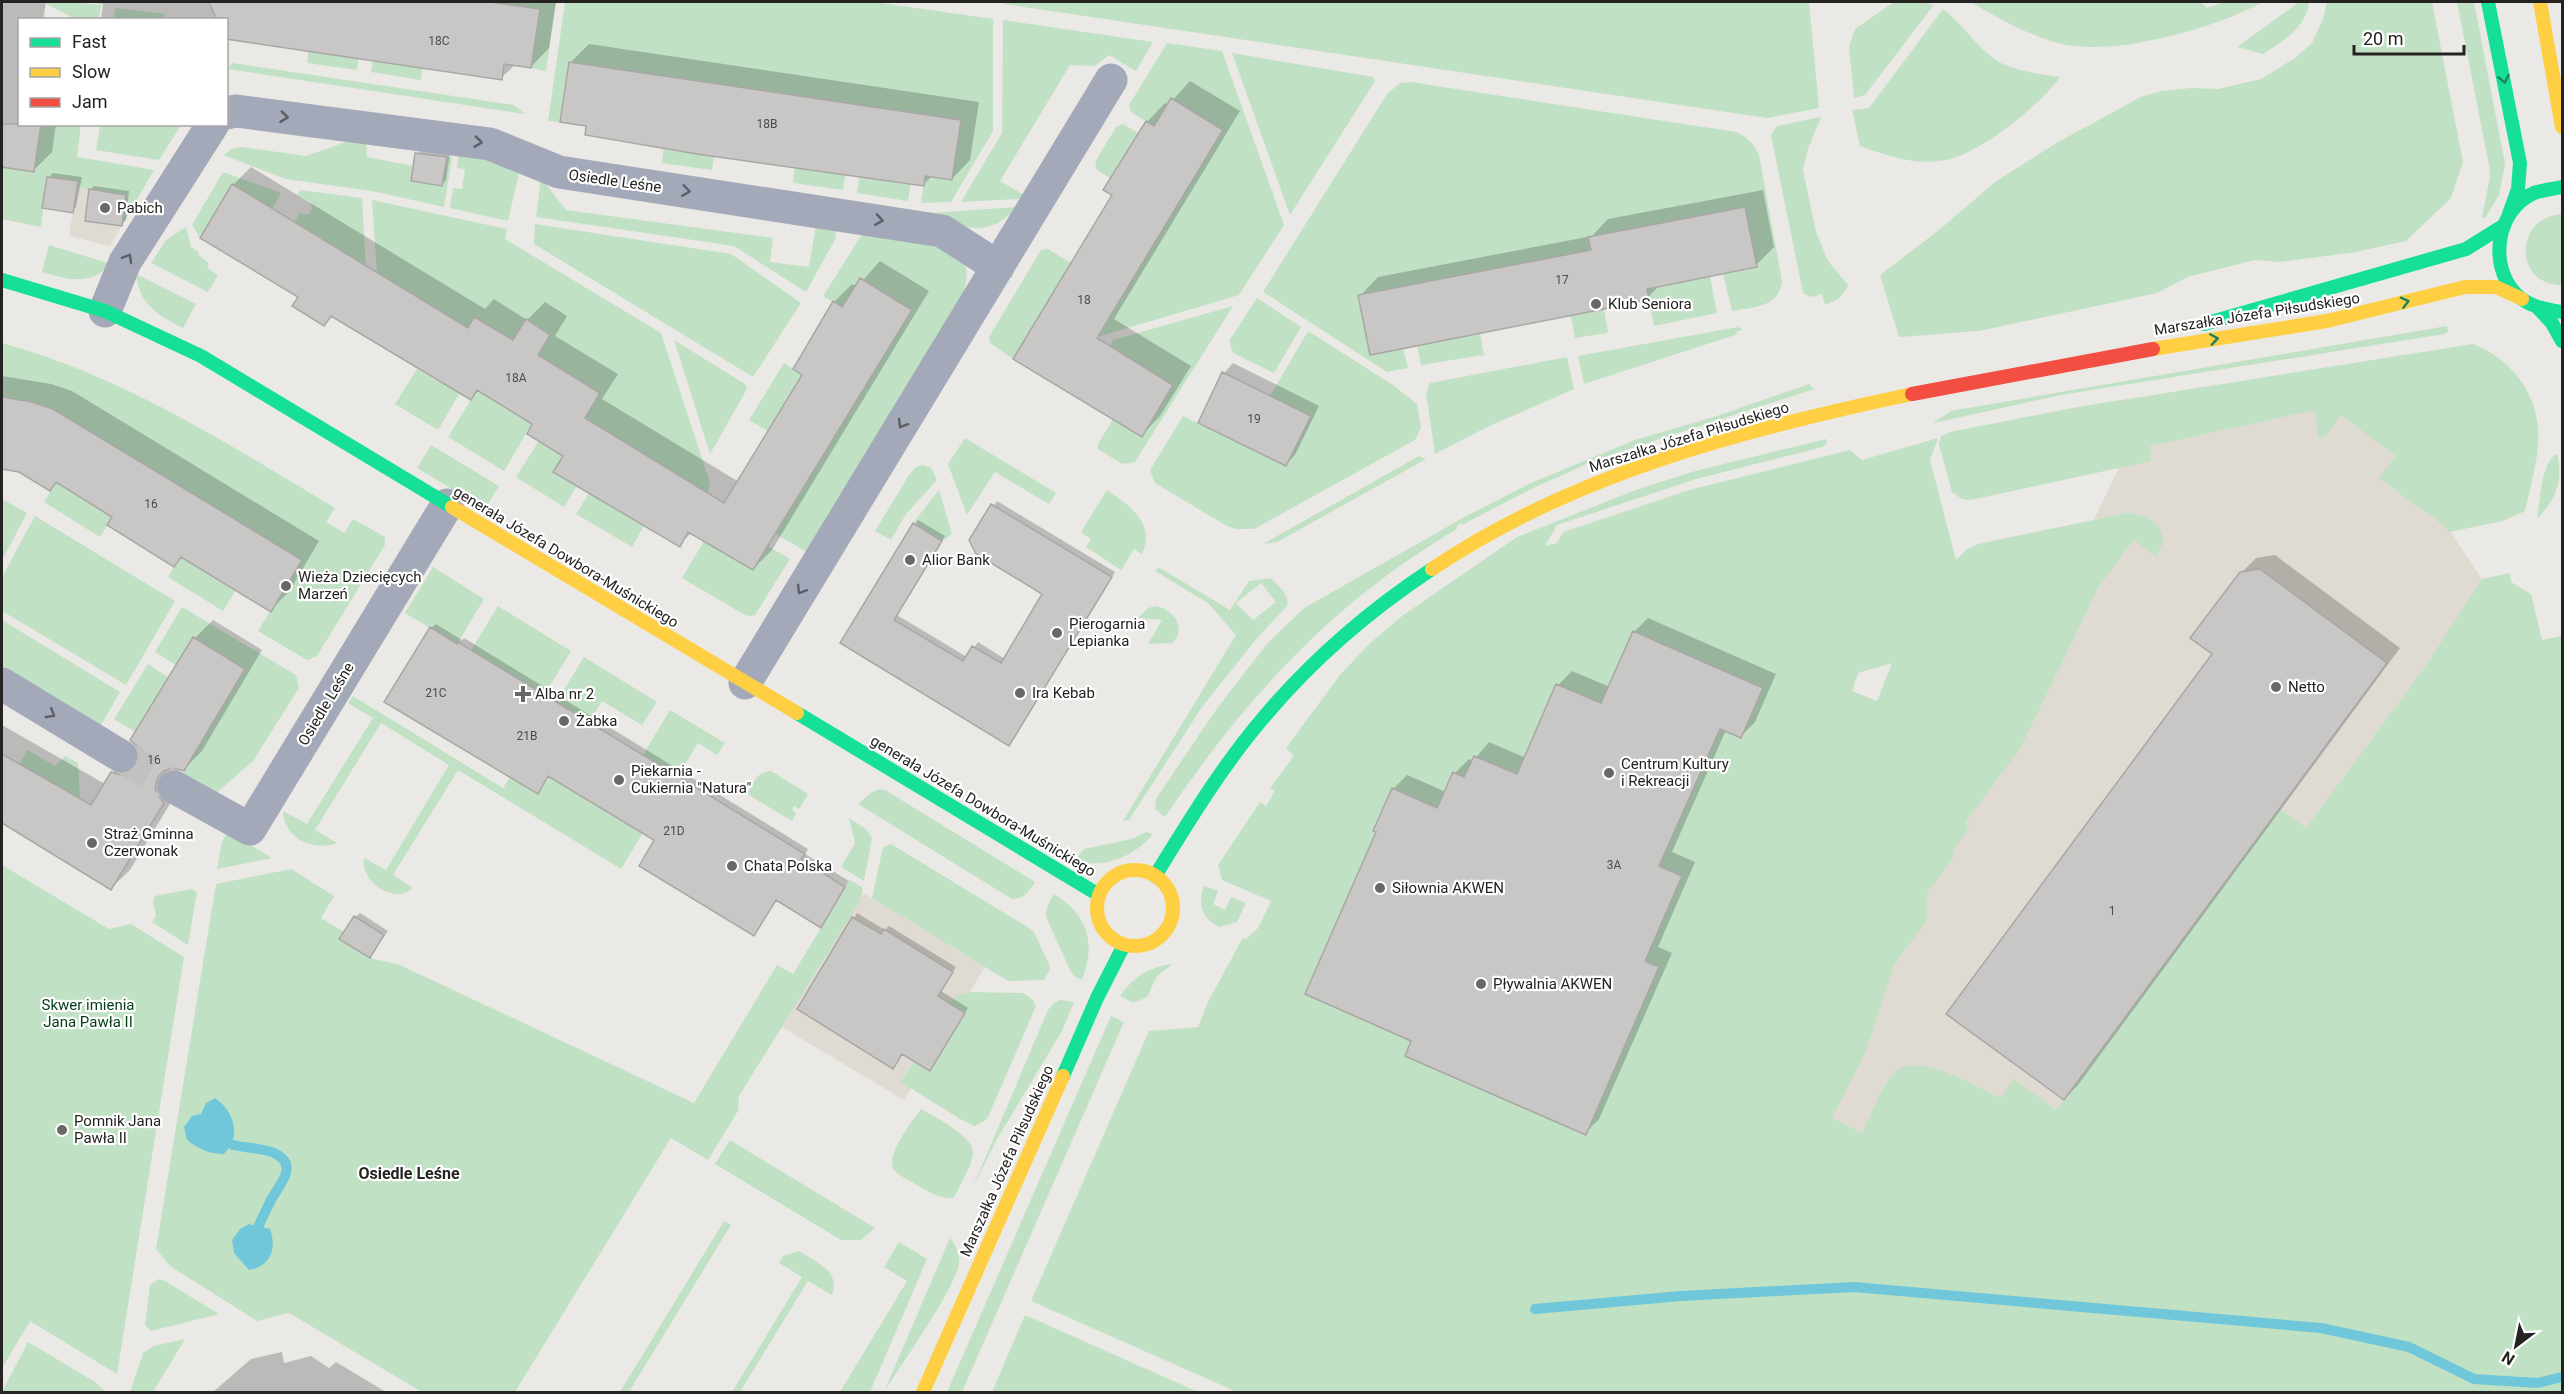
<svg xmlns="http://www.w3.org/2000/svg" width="2564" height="1394" font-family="Roboto,sans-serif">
<rect width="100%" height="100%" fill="#ebe9e6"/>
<path fill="#dfdbd3" d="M77,187L126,195L122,226L110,246L69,236Z
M2362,399L2482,579L2422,671L2082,1133L1722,1292L2127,451Z
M864,893L985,967L904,1100L782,1027Z"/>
<path fill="#c0e1c3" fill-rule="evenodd" d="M43,2H77L101,5L99,19H75Z
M490,2H556L546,71L531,68L540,9Z
M565,2H874L993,19V131L951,202L921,203L925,176L952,180L961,120L569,62L560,122L548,121Z
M1004,2H1809L1819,108L1767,118L1004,4Z
M1894,2H1926L1933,6L1865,95L1854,98L1849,47L1855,29Z
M1971,2H2201L2207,8L2224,2H2263C2216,28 2112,58 2058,43C2026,34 1999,19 1971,2Z
M2299,2H2309C2306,28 2284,40 2263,54L2237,47Z
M2327,2H2432L2463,162L2451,198L2406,241L2356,252L2280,262L2255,260L2188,277L2157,293L1979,331L1899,337L1880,275L1939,230L1995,182L2058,142L2141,97L2161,91L2191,88L2218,89L2261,79L2295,58L2312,43L2323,19Z
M2457,2H2474L2505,164L2499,195L2485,218H2482L2490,176L2489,165Z
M115,8L165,14V19H114Z
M1943,9C1963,24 1979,51 2001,63C2020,72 2041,74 2060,77C2039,106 1981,153 1946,160C1916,166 1888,156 1860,146L1852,110L1869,108Z
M1003,20L1153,42L1136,71L1109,55L1095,66L1070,65L1000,181L1024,195L1018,199L961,202L1002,133Z
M310,36L361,43L357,70L307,63Z
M1167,43L1222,51L1284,225L1239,295L1097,337L1171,98L1154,126L1131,112L1129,105Z
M375,45L425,53L421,80L371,72Z
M1232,53L1373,77L1375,81L1290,215Z
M232,63L514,105L525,114L228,69Z
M1411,82L1736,132C1747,137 1754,143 1759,155L1782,281C1779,308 1753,307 1732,311L1723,274L1588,238L1591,250L1403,348L1408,368L1387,372L1263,292L1387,94L1400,83Z
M1821,117L1808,149L1803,170L1816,232L1828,261L1848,285C1843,297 1837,300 1825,305L1822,294L1810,297L1803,293L1771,135L1777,126Z
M1123,124L1147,138L1119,184L1097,170L1095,162L1116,127Z
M41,125H81L77,157L154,170L122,226L125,195L77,187L78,181L47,177L41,227L2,219V167H6L34,128L41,129Z
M100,125V124L181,125L159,160L96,150Z
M357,138L366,139L367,157L413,166L411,181L441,186L447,157H452L444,207L372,191L286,179L223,155L232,149L241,147L306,156Z
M665,138L716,145L712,170L662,163Z
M459,152L520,169L508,221L450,208L453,188L462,189L465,169L457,168Z
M796,157L847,165L843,190L793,183Z
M861,167L912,175L908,201L857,193Z
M223,172L281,193L272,209L232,185L200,238L192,225Z
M541,178L566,210L773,238L770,262L809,267L817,219L835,230L836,238L806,292L734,246L536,217Z
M300,190L362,198L366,266L294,222L300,213L306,215L310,213L312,207L310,202L297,195Z
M372,200L507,229L505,239L661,333L710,483L708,493L585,418L600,393L538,355L550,334L526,320L513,340L475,317L468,328L377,272Z
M1016,207C988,243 955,224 918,214Z
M2562,214V285C2515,286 2512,218 2562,214Z
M535,224L731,254L801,303L753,377L534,244Z
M186,227L191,247L199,252L198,255L209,263L207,268L218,275L208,292L151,263L166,240Z
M866,228L942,242L964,261L967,274L964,295L807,552L776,534L911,310L842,307L823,296Z
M49,245L111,264C90,286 69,280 42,272Z
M1048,249L1071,263L1013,359L990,343L989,337L1041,250Z
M136,274L196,304L183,328C157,314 140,306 136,274Z
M1710,276L1717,313L1654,326L1647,289Z
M1257,298L1301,327L1274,373L1233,353L1229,341Z
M1233,306L1135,462L1122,464L1098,449V444L1113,419L1142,436L1173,385L1110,346L1113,340Z
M1604,309L1608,333L1575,338L1571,316Z
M2447,326L2448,332L2444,334L2061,395L1933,423L1951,411Z
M1738,327L1743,330L1738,331L1735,335L1584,384L1578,356Z
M1308,331L1393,385L1417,404L1421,428L1415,440L1254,529H1236L1227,526L1155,483L1150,470L1183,416L1286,466L1311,416L1270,396Z
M1480,333L1484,355L1421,365L1417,345Z
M674,340L745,384L747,389L710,454Z
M2,343C123,376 228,444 335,508L326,522L344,533L353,519L385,537V545L317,656L307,660L258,631L302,560L53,409L32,402L2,397Z
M2473,344C2509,358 2535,389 2538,428C2540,455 2531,484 2525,511L2503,521L2449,532L2442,524L2379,478L2396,456L2341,415L2325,437H2318L2315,410L2150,446L2151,461L1971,500L1962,499L1952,492L1939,444L1941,436L1950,432L2078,407Z
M1567,357L1574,389L1485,428L1435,454L1426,393L1430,383Z
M784,363L802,375L768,431L749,420Z
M417,369L437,381L444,371L465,384L438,430L395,404Z
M1809,384L1814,389L1598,459L1531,489L1462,525L1461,523L1457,526V529C1332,603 1246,697 1165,817L1155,809L1156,799L1213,714L1238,681L1267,644L1304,608L1463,518L1531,483L1635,440L1717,416Z
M477,390L532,424L504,471L448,437Z
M545,431L569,447L577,486L564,507L516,477Z
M965,438L1056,493L1049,504L995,472L967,515L948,464Z
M1938,438L1930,460L1956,560L1967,549L1978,544L2127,513C2147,514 2159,521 2164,541L2156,556L2133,540L2098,588L2021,747L1965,823L1969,827L1952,852L1955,855L1927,893V920L1894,965L1866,1051L1832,1118L1862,1133C1871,1116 1880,1088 1893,1074C1916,1048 1975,1087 2001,1098L2014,1079L2056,1110L2279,809L2306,828L2422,671L2482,579L2510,573L2511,582L2531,594L2542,640L2562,636V1392H1237L1031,1301L1149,1031L1198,1027L1208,1002L1242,939L1247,938L1258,928L1271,901L1222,880L1218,865L1260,802L1266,806L1275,791L1270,788L1294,756L1286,748L1340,675L1368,645L1402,616L1517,537L1641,488L1699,470L1826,439L1827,443L1823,447L1696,479L1557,525L1545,546L1557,543L1563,532L1689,490L1850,450L1862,460ZM1892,663L1877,701L1852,691L1858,673Z
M431,445L499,486L485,509L417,468Z
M2557,454C2564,481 2556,499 2537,519C2540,503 2541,461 2557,454Z
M1419,456L1426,459L1277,542L1263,544Z
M923,465L931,468L937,480L906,514L891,540L875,531L909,475L916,467Z
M56,482L112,517L100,537L44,502Z
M939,490L952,534L942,541L913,523Z
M1107,490C1129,505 1156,523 1142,554L1134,549L1121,570L1086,547L1091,539L1081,532Z
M589,493L644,526L632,547L576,514Z
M2,499L27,513L2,560Z
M35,516L175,601L126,685L2,611V577Z
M704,541L753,570L768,546L790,559L755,615L749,616L743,614L682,578Z
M181,557L235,591L223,611L168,577Z
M433,567L484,599L457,644L405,613Z
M1158,567L1230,610L1249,581L1271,578C1278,586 1290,594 1287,606L1258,637L1202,707L1129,820L1123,821L1236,635L1208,603L1163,576L1156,571ZM1261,583L1276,602L1253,620L1236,603Z
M498,606L571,651L544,695L471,753L453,743L498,669L470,652Z
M1156,606C1173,609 1188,629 1172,643L1148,644L1162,620L1138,618L1148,608Z
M182,607L296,675L299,688L253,761L213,796L178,782L245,669L194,637L176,665L155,652Z
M2,620L120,692L97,732L2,674Z
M584,657L657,702L642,725L602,701L589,722L568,788L636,829L671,773L643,755L670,710L725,743L717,755L698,743L621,869L458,770L393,875L413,888C409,890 405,894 400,894C381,895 361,877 364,858L386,870L449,765L381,723L315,830L337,843C312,852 284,838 283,811L307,824L373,718L348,703L353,696L503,788L510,777L538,793L583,719L556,703Z
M148,664L169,678L135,732L114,719Z
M28,750L55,766L65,756L78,763L80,799L19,764Z
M771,771L808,794L799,809L794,806L792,810L796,813L792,821L747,794C754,782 757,771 771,771Z
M880,789L885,790L1035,882C1028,892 1025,899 1012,899L858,804L872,792Z
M849,818L866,829L872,838L864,881L841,867L855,843Z
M228,832L272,858L217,869L222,842Z
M1146,832L1153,834C1132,859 1105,867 1073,862L1084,849L1132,839Z
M891,844L1029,928L1034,932L1049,964L1050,969L1044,980L1008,981L872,898L882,851L884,847Z
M2,865L109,929L131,924L184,957L117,1374L30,1321L2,1368Z
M291,869L334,896L321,918L344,932L339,939L370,958L400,965L694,1103L777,965L793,974L850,880L863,888L860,901L739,1096L738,1111L708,1160L671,1138L515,1392H422L289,1313L257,1321L170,1266L156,1249L216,884Z
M1204,886L1218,891L1213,904L1225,910L1231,897L1246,903L1237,922L1219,927C1202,918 1197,904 1204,886Z
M192,889L197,892L188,945L152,922L156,916L153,901L155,896Z
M1054,894C1089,916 1096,943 1082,980L1074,976L1070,970L1047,919C1044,909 1049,903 1054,894Z
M1173,964L1157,976L1147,997L1134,1003L1120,996C1133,977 1150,966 1173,964Z
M972,992L1023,993L1033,1000L1036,1006L989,1115L986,1120L975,1126L960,1119L901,1082L951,1001L957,996Z
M1060,1000L1074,1002L1062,1031L997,1139L972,1189L1048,1010L1054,1003Z
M1111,1016L1124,1022L962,1392H947Z
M921,1109C934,1117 975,1136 973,1154C971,1168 960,1184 954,1198C940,1199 931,1193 919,1186C912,1182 901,1177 895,1171C883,1157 912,1122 921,1109Z
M730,1140L875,1228L861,1240H841L715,1164Z
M724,1221L731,1225L629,1392H620Z
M950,1238C956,1246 960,1253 959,1263C957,1286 899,1368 884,1392Z
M899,1242L927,1259L870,1392H840L907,1281L884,1267Z
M799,1251C816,1262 841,1271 832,1295L808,1281L740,1392H732L802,1277L779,1263L783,1256Z
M159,1279L165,1281L219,1314L151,1331L145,1325L150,1285Z
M1025,1315L1198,1392H992Z
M185,1339L153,1392H130L143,1353L154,1346Z
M28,1342L95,1382L106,1392H2Z"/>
<path fill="#70c7da" d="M215,1098C234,1111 242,1136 224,1154C209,1154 199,1149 187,1140L184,1127L192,1116L201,1114L206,1103Z
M249,1224L270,1229C277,1248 271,1267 249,1270L234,1253L232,1240L240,1229Z"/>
<path fill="#0003" d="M2,2H46L43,20H20V124H56L52,152L34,170L2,166Z
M87,2H556L549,48L531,67L515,65L501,78L226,20H101L103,4Z
M589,44L979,102L970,160L952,179L932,176L924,184L588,125L570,63Z
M1190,81L1240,111L1114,319L1191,366L1160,416L1142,435L1015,358L1114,195L1147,122L1165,103L1168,105Z
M421,150L450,153L446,180L441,185L417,154Z
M251,167L485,309L494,299L527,320L545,302L567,316L555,336L618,374L602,399L739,482L804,374L834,302L852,284L857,287L880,261L929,291L772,550L753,569L692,532L679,545L565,456L534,424L479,390L471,398L333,316L324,324L300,297L233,185Z
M53,173L82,177L76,207L72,211L48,178Z
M94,186L129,191L126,220L121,224L90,190Z
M1763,190L1774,247L1756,265L1661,284L1648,297L1360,296L1378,277L1592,236L1608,219Z
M1233,363L1319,406L1295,455L1286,464L1200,422L1224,373Z
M2,376L51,384L72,391L319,541L289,592L270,610L183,556L174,565L114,516L58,482L50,489L19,470L2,468Z
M997,501L1115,572L1009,744L842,643L918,520L945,536L897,615L967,657L978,642L1005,659L1044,593L971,540Z
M2275,555L2400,648L2078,1085L2064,1099L2241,573L2256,558Z
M1648,618L1776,674L1755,722L1741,736L1726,730L1672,852L1695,862L1658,947L1672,953L1599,1119L1585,1133L1413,1040L1378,832L1393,789L1407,775L1446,792L1455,773L1469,759L1473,761L1489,742L1526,758L1558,685L1572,671L1610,687L1634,632Z
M213,620L262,650L202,751L184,769L173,767L176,778L182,784L130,870L111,888L2,821V725L105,784L112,773L131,754L142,757L195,638Z
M436,624L462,640L464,638L808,849L805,854L849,881L825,921L820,926L778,899L754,934L656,840L549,775L537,792L431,628Z
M360,913L388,931L370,956L355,917Z
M857,913L885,930L889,926L956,967L941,991L968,1008L930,1069L903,1052L897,1062L799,1009Z
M282,1352L284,1363L311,1356L329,1368L336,1362L386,1392H213L251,1359Z"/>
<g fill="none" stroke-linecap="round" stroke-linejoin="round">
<path stroke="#70c7da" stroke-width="10" d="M233,1145C246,1148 262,1148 274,1153C300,1165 279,1185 271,1200C267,1208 263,1216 259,1225
M1535,1309L1681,1296L1854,1287L2321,1328L2409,1347L2474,1379L2537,1383L2562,1377"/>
</g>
<path fill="#c9c7c6" stroke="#a9a7a6" stroke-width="1.5" d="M209,2H490L540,9L531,68L504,64L502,80L226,39V20H217Z
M569,62L961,120L952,180L925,176L924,186L697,154L585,135L586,126L560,122Z
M1171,98L1223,130L1097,338L1173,385L1142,437L1013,359L1112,195L1103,190L1146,121L1154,126Z
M2,124H41L34,172L2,167Z
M415,153L447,157L442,186L411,181Z
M47,177L78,181L73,213L42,208Z
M232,184L468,328L474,317L513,340L526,319L550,335L538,355L600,393L585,418L724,503L802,375L793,369L833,301L842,307L860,278L912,310L753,570L688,532L680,547L553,472L563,456L527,434L532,424L477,390L471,400L331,316L324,326L292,306L298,297L200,238Z
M89,189L126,195L122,226L85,221Z
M1745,207L1757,267L1647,289L1649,299L1604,309L1370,355L1358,295L1591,250L1588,237Z
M1222,372L1311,416L1286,466L1198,423Z
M2,397L32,402L53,409L302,560L271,612L181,557L174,567L107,525L112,517L56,482L50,491L19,472L2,469Z
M991,504L1112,577L1009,746L840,643L913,523L942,541L894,620L963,661L972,646L1001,663L1042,594L976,554L969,540Z
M2260,569L2387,663L2064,1100L1946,1014L2212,654L2190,638L2240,572Z
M430,627L457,644L458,642L805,854L801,859L845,887L821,928L776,900L754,936L639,866L654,840L548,776L538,794L384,702Z
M1633,631L1763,688L1741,738L1720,729L1659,866L1682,876L1645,961L1659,967L1586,1135L1405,1056L1411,1041L1305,994L1376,832L1373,831L1392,788L1437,808L1453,772L1464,777L1474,756L1517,774L1556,684L1601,703Z
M193,637L245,669L184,771L173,768L164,771L158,777L155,788L158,796L164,803L111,890L2,823V754L91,805L111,772L121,775L131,772L137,766L140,756L137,746L130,740Z
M354,916L384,935L370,958L339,939Z
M852,917L881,934L884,929L953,972L938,996L965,1013L930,1071L902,1054L893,1069L797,1009Z"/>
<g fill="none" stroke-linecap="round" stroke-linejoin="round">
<path stroke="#c3c1bf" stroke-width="33" stroke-dasharray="33 16" stroke-linecap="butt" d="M121,756L174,787"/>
<path stroke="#a3a9b8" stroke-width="33" d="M226,113L236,111L490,144L559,172L942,231L998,267
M105,311L125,262L213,124
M745,683L1111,80
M2,684L121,756
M174,787L250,829L447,505"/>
<path stroke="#16e098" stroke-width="14" d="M2488,2L2520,163L2518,189L2509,214
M2562,187C2553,189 2543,190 2534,193C2497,209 2488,264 2515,293C2528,307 2545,309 2562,312
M2,280L105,311L201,356L452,507
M2537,307L2552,323L2562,341
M2204,324L2466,249L2503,226
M797,713L1099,895
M1155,876C1189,821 1222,766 1264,717C1312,660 1370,610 1432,569
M1063,1076L1097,998L1124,945"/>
<path stroke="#ffcf43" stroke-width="14" d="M2540,2L2562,127
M2153,349L2327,321L2465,287H2496L2522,299
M452,507L797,713
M1432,569C1574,473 1746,429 1912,394
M1097 908a38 38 0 1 1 76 0a38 38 0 1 1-76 0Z
M923,1392L1063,1076"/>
<path stroke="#f24e42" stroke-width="14" d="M1912,394L2153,349"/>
</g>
<defs><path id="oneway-chevron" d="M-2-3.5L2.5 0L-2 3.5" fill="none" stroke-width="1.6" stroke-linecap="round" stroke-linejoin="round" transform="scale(1.5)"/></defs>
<g stroke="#1d825c">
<use href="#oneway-chevron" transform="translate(2504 79) rotate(78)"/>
<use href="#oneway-chevron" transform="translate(2405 302) rotate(-14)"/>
<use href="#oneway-chevron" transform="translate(2214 339) rotate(-9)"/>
</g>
<g stroke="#5d5f65">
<use href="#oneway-chevron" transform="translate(284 117) rotate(7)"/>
<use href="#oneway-chevron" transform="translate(478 142) rotate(7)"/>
<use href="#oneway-chevron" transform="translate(686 191) rotate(8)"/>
<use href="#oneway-chevron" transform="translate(879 220) rotate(9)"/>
<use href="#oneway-chevron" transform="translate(128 258) rotate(-60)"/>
<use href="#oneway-chevron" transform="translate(902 424) rotate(121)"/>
<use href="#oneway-chevron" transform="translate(801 590) rotate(121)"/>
<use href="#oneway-chevron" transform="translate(51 714) rotate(31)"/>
</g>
<g fill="#6a6866" stroke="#fff" stroke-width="2">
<circle cx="105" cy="208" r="6"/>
<circle cx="1596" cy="304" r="6"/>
<circle cx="910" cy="560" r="6"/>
<circle cx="286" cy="586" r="6"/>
<circle cx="1057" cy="633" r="6"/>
<circle cx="2276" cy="687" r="6"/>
<circle cx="1020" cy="693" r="6"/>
<path d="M520 685h6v6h6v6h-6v6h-6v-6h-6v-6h6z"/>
<circle cx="564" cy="721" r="6"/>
<circle cx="1609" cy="773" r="6"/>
<circle cx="619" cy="780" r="6"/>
<circle cx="92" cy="843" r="6"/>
<circle cx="732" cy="866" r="6"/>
<circle cx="1380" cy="888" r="6"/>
<circle cx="1481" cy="984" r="6"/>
<circle cx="62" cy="1130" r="6"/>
</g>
<g text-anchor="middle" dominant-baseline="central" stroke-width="4.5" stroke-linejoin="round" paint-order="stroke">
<g font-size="12" fill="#4d4c4a">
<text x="439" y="41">18C</text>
<text x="767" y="124">18B</text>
<text x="1562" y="280">17</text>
<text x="1084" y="300">18</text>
<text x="516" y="378">18A</text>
<text x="1254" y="419">19</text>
<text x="151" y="504">16</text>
<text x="436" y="693">21C</text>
<text x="527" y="736">21B</text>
<text x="154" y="760">16</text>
<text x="674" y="831">21D</text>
<text x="1614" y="865">3A</text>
<text x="2112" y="911">1</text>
</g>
<g font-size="15" fill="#242321" stroke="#fff">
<text transform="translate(615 181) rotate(8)">Osiedle Leśne</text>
<text transform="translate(2257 314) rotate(-9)">Marszałka Józefa Piłsudskiego</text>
<text transform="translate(1689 437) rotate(-17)">Marszałka Józefa Piłsudskiego</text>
<text transform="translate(566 557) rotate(31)">generała Józefa Dowbora-Muśnickiego</text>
<text transform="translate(326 704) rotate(-59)">Osiedle Leśne</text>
<text transform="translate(983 806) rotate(31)">generała Józefa Dowbora-Muśnickiego</text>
<text transform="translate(1007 1161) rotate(-66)">Marszałka Józefa Piłsudskiego</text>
</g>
<g font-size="15" fill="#242321" stroke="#fff" text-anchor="start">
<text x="117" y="208">Pabich</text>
<text x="1608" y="304">Klub Seniora</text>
<text x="922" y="560">Alior Bank</text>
<text x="298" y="577">Wieża Dziecięcych<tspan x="298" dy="17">Marzeń</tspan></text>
<text x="1069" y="624">Pierogarnia<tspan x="1069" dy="17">Lepianka</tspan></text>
<text x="2288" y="687">Netto</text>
<text x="1032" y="693">Ira Kebab</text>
<text x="535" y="694">Alba nr 2</text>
<text x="576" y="721">Żabka</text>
<text x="1621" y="764">Centrum Kultury<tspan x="1621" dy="17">i Rekreacji</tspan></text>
<text x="631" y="771">Piekarnia -<tspan x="631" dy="17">Cukiernia "Natura"</tspan></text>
<text x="104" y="834">Straż Gminna<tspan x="104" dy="17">Czerwonak</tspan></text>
<text x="744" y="866">Chata Polska</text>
<text x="1392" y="888">Siłownia AKWEN</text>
<text x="1493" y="984">Pływalnia AKWEN</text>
<text x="74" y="1121">Pomnik Jana<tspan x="74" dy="17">Pawła II</tspan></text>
</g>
<g font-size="15" fill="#033d17" stroke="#fff">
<text x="88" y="1005">Skwer imienia<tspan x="88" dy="17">Jana Pawła II</tspan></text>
</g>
<g font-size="16" font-weight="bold" fill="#242321" stroke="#fff">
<text x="409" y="1173">Osiedle Leśne</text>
</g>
</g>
<rect width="2564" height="1394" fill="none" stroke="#242321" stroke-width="6"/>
<rect x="18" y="18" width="210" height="108" fill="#ffffff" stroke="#a7a7a6" stroke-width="1.5"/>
<rect x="30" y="38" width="30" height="9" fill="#16e098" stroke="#a7a7a6" stroke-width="1.5"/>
<text x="72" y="48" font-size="18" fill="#242321">Fast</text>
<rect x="30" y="68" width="30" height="9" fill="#ffcf43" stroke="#a7a7a6" stroke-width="1.5"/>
<text x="72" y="78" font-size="18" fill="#242321">Slow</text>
<rect x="30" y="98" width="30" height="9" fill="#f24e42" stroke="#a7a7a6" stroke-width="1.5"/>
<text x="72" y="108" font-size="18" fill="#242321">Jam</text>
<g transform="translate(2516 1346) rotate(212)" stroke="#ffffff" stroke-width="4.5" paint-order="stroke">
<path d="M0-4.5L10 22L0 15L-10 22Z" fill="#242321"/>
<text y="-9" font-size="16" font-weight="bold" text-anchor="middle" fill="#242321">N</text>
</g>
<path d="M2354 45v9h110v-9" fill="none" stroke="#242321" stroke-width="3"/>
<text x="2363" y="45" font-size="18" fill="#242321" stroke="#ffffff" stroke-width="4.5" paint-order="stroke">20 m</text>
</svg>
